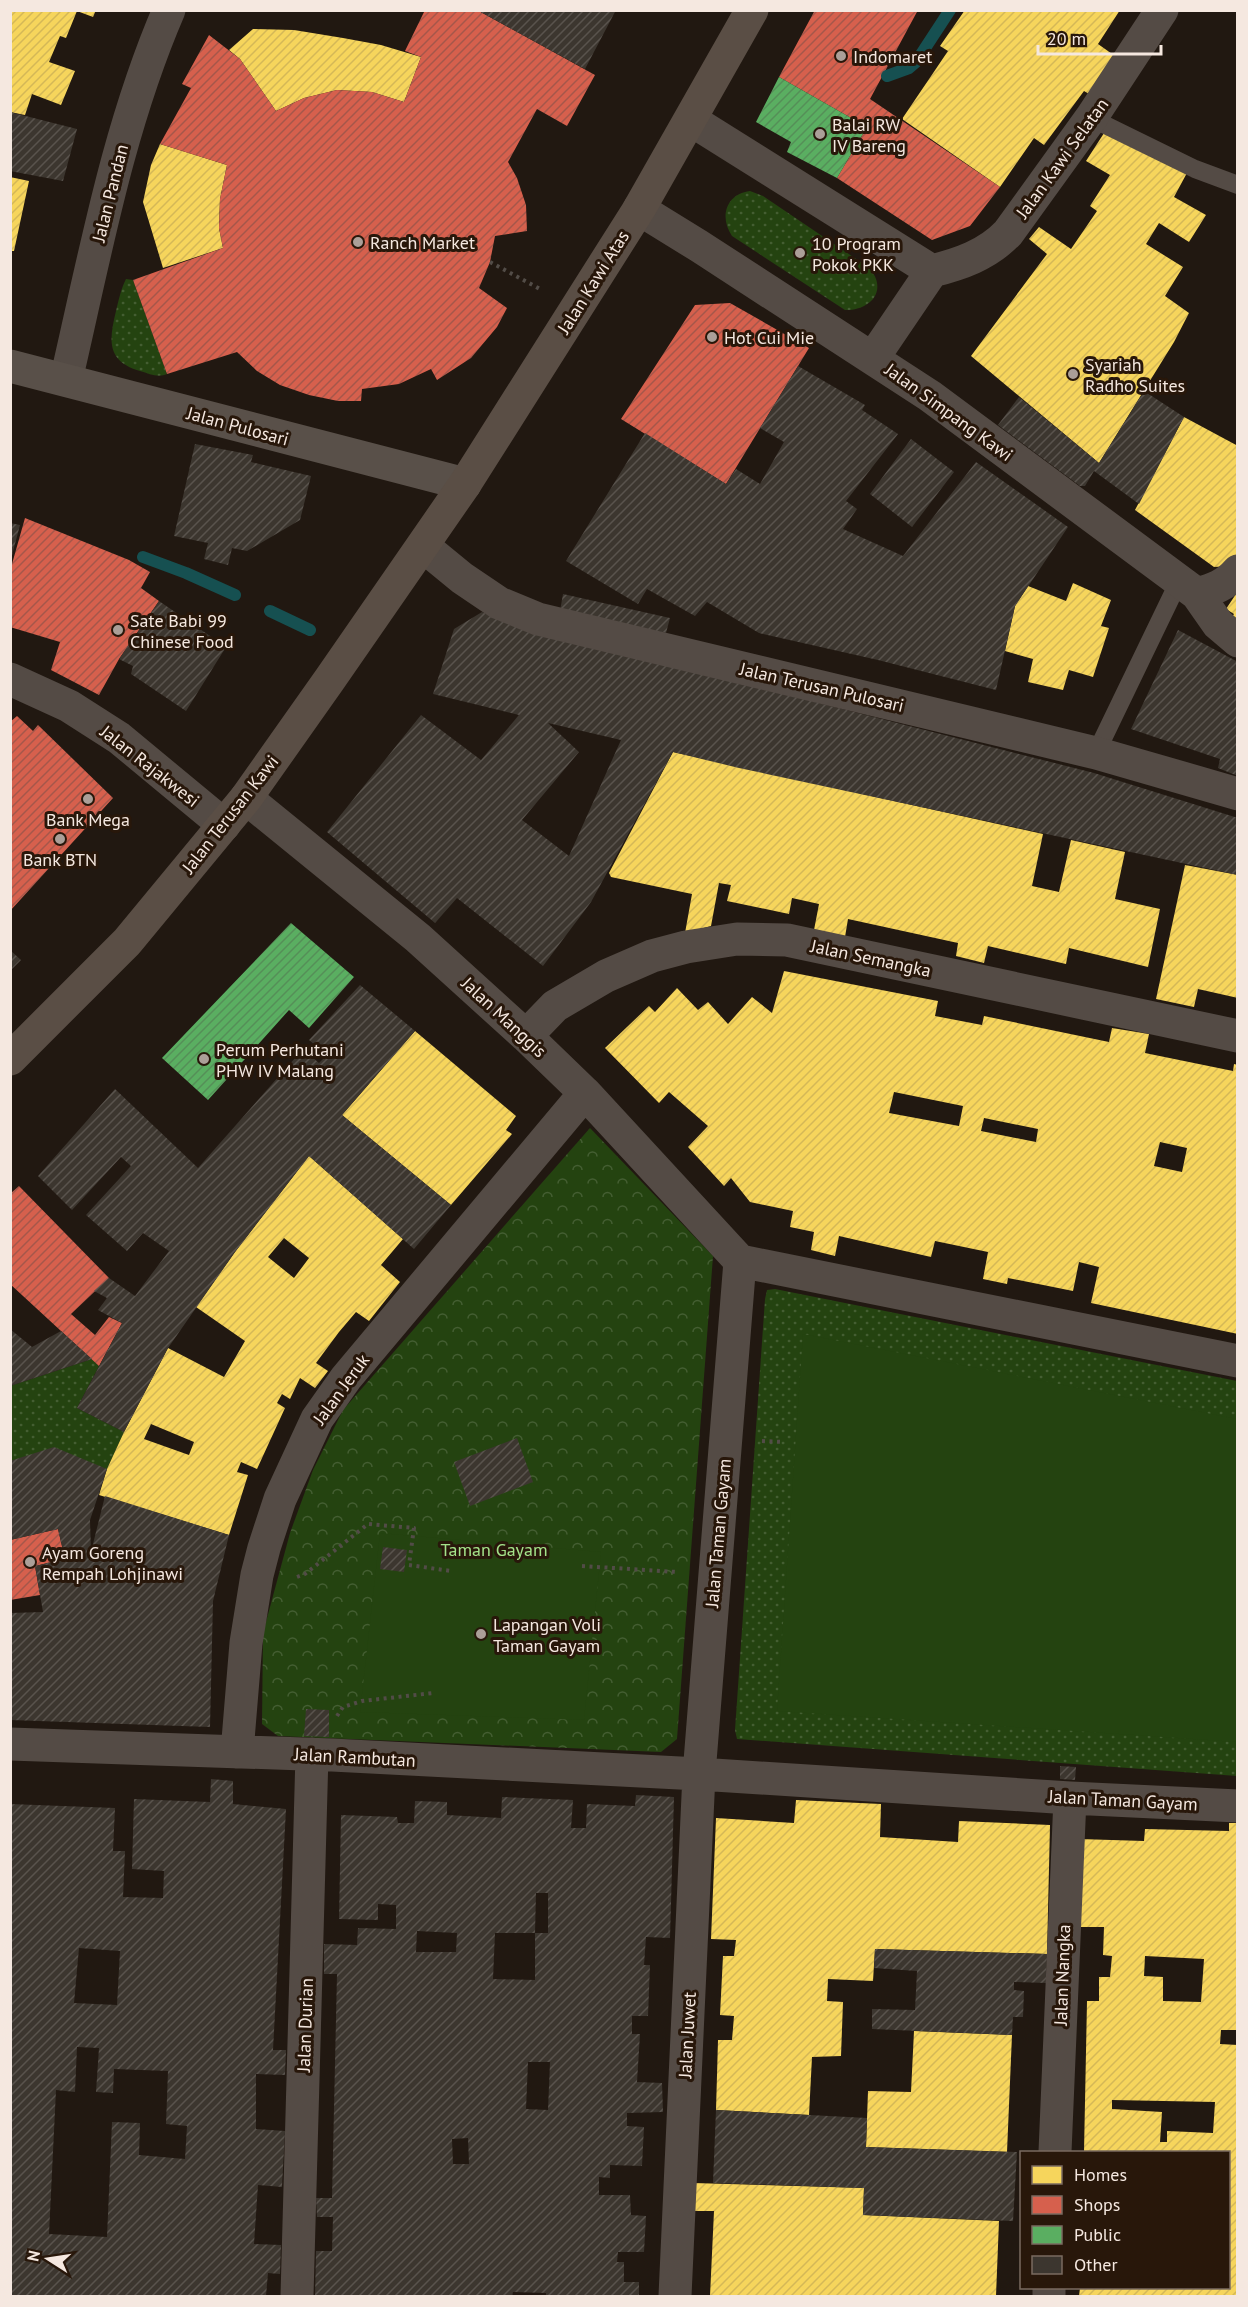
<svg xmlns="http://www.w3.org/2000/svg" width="1248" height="2307" font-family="'PT Sans',sans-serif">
<defs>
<pattern id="grass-dots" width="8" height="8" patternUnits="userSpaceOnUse" patternTransform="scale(1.5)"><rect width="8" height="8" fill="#244310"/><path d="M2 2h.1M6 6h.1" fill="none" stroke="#445e32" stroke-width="1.8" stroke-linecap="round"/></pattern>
<pattern id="park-crowns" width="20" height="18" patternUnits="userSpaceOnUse" patternTransform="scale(1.5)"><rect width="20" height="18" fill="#244310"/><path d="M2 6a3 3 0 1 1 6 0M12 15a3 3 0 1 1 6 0" fill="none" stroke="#445e32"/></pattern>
<pattern id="homes-hatch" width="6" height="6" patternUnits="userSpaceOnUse" patternTransform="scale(1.5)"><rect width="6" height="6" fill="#f6d55c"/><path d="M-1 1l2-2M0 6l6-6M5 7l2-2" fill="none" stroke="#d4b857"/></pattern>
<pattern id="shops-hatch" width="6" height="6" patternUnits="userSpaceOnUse" patternTransform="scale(1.5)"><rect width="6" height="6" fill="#d6604d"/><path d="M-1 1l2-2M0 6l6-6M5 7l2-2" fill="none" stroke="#a5574a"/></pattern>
<pattern id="public-hatch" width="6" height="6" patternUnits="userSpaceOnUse" patternTransform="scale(1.5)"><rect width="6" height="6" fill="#5aae61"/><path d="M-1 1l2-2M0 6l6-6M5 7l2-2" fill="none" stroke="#558f58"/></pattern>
<pattern id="building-hatch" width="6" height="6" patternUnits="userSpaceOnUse" patternTransform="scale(1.5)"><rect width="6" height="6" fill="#3c362f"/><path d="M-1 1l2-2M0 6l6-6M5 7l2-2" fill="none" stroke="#59534d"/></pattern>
</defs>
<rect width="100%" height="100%" fill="#211811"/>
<path fill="url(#grass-dots)" d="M750,191L763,196L868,267C871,271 875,275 876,279C883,300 861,311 845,310L732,236C719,217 726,194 750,191Z
M126,279L133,280L167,374C158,378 150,374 140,371C106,361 109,340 116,311C119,299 121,289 126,279Z
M775,1289L1237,1381V1776L737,1739L735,1730L765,1299L767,1290Z
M92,1359L99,1366L77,1408L124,1432L107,1469L11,1461L10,1386Z"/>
<path fill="url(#park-crowns)" d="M590,1128L713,1256L677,1739L661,1752L278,1736L262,1724L263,1633L290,1533L313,1470L343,1410Z"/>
<path fill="#244310" d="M803,1334L1237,1419V1742L777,1711Z
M380,1533L601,1552L584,1720L360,1712Z"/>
<path fill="url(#homes-hatch)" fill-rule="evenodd" d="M10,10H96L93,17L77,11L66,38L60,36L49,62L75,71L61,105L32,94L25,115L10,112Z
M965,10H1120L1098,44L1115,56L1089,94L1084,91L1044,145L1034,138L1000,187L902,119L948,51L940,46Z
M253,29L294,30L343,38L381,45L421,57L404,102L372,92L337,90L304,98L276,111L240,59L229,50Z
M1106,130L1188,171L1174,197L1206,215L1189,242L1159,223L1146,244L1183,267L1165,296L1189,313L1174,342L1099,463L971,356L1047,254L1029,239L1039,227L1071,249L1097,211L1090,206L1110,175L1086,161Z
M160,144L227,165L220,199L219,228L223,248L163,268L143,202L151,165Z
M10,177L29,181L14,251H10Z
M1184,417L1238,446V555L1230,566L1214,567L1135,510Z
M1073,583L1111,600L1101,626L1109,628L1093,677L1069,670L1063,690L1028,682L1033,659L1005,651L1015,606L1028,586L1066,601Z
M1238,591V628L1229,622L1234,614L1226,609Z
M673,752L1043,834L1032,886L1059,892L1071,840L1125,852L1115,899L1160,909L1148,967L1069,948L1066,964L988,946L984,963L956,956L958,943L848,919L845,937L814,930L819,904L792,898L789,914L727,901L731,885L719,883L711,926L685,933L692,894L611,877L609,873Z
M1185,865L1238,875V998L1198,989L1194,1007L1156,999Z
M784,971L938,1001L935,1016L982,1025L984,1016L1109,1042L1112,1028L1149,1034L1145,1053L1233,1071L1234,1064L1238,1065V1334L1091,1303L1099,1267L1079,1262L1073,1291L1008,1278L1007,1284L983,1279L988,1252L935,1241L931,1257L839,1236L835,1256L811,1250L814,1232L790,1227L793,1211L750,1202L731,1178L724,1186L688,1147L708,1126L669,1092L659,1103L605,1048L649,1006L655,1012L677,988L698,1010L708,1002L728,1024L752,997L772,1013ZM894,1092L963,1106L959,1126L889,1113ZM984,1118L1038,1129L1036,1142L981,1131ZM1160,1142L1187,1148L1182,1172L1154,1166Z
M415,1031L516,1116L506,1130L512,1134L451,1205L342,1115Z
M309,1156L403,1239L381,1265L400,1282L369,1321L356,1312L339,1332L316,1363L328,1371L315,1388L300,1378L290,1399L282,1394L277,1403L285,1408L257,1469L241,1462L237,1472L248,1475L229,1535L99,1495L107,1469L124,1432L168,1348L224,1377L245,1341L196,1307L235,1252ZM284,1238L309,1258L294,1278L268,1257ZM151,1424L194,1442L189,1455L144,1439Z
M796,1800L881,1804L880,1837L958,1842L959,1821L1050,1825L1047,1954L875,1949L873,1981L828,1979L827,2001L843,2002L841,2056L812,2057L809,2115L716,2110L718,2040H732L734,2016L720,2015L723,1956H734L736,1940L711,1939L716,1818L794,1823Z
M1229,1823H1238V2030H1221L1220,2044L1238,2045V2296H1079L1080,2288H1228V2152H1084L1087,2001H1099V1977H1110L1112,1956L1103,1955L1104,1927H1077L1079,1839L1144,1841L1145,1829L1229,1831ZM1145,1956L1204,1959L1201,2002L1163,2001V1977L1144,1976ZM1112,2100L1215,2102L1213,2133L1167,2131V2142H1160L1162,2112L1112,2109Z
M914,2031L1012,2035L1007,2152L866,2147L868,2091L911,2092Z
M693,2183L864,2188L863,2215L999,2221L996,2296H710L714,2211H691Z"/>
<path fill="url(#shops-hatch)" d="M425,10H477L595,75L567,126L537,109L508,162L517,178L526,205L527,231L495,236L490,262L479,288L507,308L497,327L471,358L437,380L431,369L399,384L362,389L361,401H338L309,395L280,385L257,371L237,352L167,374L133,280L223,248L219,228L220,199L227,165L160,144L191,88L182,84L209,35L240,59L276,111L304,98L337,90L372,92L404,102L421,57L405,51Z
M815,10H918L870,99L1000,187L970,226L932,240L837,178L867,127L779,77Z
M730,303L809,348L726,484L621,419L695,305Z
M25,518L129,560L150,572L141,588L159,601L119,659L99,695L51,670L60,642L10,627V571Z
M17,716L33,731L38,725L113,798L10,911V722Z
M19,1186L109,1278L71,1314L95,1335L109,1317L122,1323L99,1366L10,1284V1194Z
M58,1529L65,1559L35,1566L40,1595L10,1600V1540Z"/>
<path fill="url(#public-hatch)" d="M779,77L867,127L837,178L787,152L791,142L756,122Z
M291,923L354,977L309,1028L289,1010L208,1100L162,1058Z"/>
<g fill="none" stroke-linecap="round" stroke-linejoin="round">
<path stroke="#165051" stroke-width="12" d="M887,76L909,68L916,62L950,10
M143,557L186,573L235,595
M270,611L310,630"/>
</g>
<path fill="url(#building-hatch)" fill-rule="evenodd" d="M477,10H616L585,69Z
M10,112L77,129L63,181L10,171Z
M798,366L865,405L862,410L898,434L846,501L857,509L843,529L903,556L976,462L1068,527L1015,606L996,690L878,660L759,633L707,602L695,616L647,589L638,604L566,561L645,433L726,484L736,469L760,484L784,442L760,428Z
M1144,391L1184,417L1139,504L1094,471L1085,486H1080L998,425L1019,397L1099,463Z
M911,439L954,472L912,527L870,494Z
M195,444L253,455L251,462L311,476L300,520L247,551L232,548L228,565L204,559L208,543L174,536Z
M10,523L20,525L11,559H10Z
M563,594L670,618L666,633L560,611Z
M159,601L226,647L186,711L131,674L133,666L119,659Z
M482,612L509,624L1094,773L1238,818V875L739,768L673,752L591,902L543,966L457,898L435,923L327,832L421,715L481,760L519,715L433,694L454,629ZM548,723L621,740L569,856L522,820L579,752Z
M1178,630L1238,662V776L1218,768L1220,759L1131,729Z
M10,950L21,960L10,971Z
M360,985L415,1031L342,1115L451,1205L414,1249L309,1156L235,1252L168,1348L124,1432L77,1408L122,1323L98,1310L107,1298L94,1291L109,1278L135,1296L169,1251L143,1233L127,1251L86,1215L131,1166L121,1157L72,1210L38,1176L115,1089L198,1168L303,1049L319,1063L327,1055L309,1040Z
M10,1329L32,1347L61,1331L92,1359L10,1386Z
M517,1438L533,1482L470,1506L454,1462Z
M54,1447L107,1469L90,1520L91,1552L105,1496L229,1535L213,1601L210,1727L10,1720V1613L43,1612L35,1566L65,1559L58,1529L10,1540V1461Z
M383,1547L407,1550L404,1572L380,1569Z
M306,1709L329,1710V1737L304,1736Z
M1060,1766L1076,1767L1075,1780L1060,1779Z
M211,1779L233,1781V1804L286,1809L273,2050H286L285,2075L256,2074V2129L285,2131L282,2187L258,2185L254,2244L281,2245L280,2274L268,2273L266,2296H10V1804L115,1808L113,1851H125L123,1897L163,1898L164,1871L132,1869L134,1799L210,1802ZM79,1948L120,1951L117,2005L74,2003ZM77,2047L99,2048L96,2092L113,2093L114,2069L168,2071L166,2124L187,2126L185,2159L139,2155L140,2123L112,2122L107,2237L49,2234L56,2090L75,2092Z
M636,1795L674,1797L670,1938L646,1937L644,1965H650L648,2016H632V2034H640L637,2082L662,2083L663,2112L627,2113V2126L644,2127L642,2166L610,2165V2178L599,2177V2195H630L631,2215L646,2216L644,2252H618L617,2262H624V2282H639V2296H546V2293L513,2292L512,2296H315L316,2251H332L333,2217H317L316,2198H332L337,1974H324V1944L357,1945L358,1928L396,1929V1905L378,1904V1920L339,1919L341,1815L397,1817L398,1823H414L415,1801L447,1802V1815L501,1818L502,1797L573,1800L571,1828H586L587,1804L635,1806ZM536,1893H548V1933H535ZM417,1931L457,1933L456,1952H416ZM495,1933H535V1980L493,1979ZM528,2062H550L548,2110L526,2109ZM468,2138L469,2164H453L452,2139Z
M875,1949L1047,1954L1046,1983L1014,1982V1990L1024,1991L1023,2017H1013L1012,2035L872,2029V2009L915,2010L917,1971L874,1968Z
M716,2110L867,2118L866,2147L1017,2152L1013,2221L863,2215L864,2188L713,2183Z"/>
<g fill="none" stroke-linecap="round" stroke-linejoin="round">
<path stroke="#524c47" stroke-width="4" stroke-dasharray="3 4.5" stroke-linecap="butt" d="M490,262L540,289
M762,1441L784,1442
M582,1566L677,1572
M297,1577L305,1574L368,1524L414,1528L409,1565L451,1571
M337,1716L343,1707L362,1701L433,1693"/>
<path stroke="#544b45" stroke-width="18" d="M1091,118L1195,169L1238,185
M1096,753L1179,581"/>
<path stroke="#544b45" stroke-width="33" d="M691,120L932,271
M639,209L699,246L930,396L1197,594L1218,624L1238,641
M932,271C960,264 987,255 1008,233L1091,118L1162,10
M873,358L932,271
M66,380C95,255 118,128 169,10
M423,546L462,578L499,603L538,619L1096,753L1238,794
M1197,594C1214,589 1226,585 1238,571
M10,679L69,706L119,738L224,825
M246,798L418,938L526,1036L585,1093L740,1261
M526,1036L555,1006L606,976L652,956L686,947L737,939L787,940L1238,1036
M740,1261L699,1774L1070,1798L1238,1806
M740,1261L1238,1361
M10,1744L332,1755L699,1774L675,2296
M237,1752L246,1643L257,1575L264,1548L280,1499L317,1419L346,1378L585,1093
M1055,2152L1070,1798
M297,2296L312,1754
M1049,2296V2288"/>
<path stroke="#595049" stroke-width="33" d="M10,366L465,484"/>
<path stroke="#5a4e45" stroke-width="33" d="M10,1059L127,942L246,798L330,679L465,484L639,209L752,10"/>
</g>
<g fill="#ab9f98" stroke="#28170a" stroke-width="2">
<circle cx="841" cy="56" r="6"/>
<circle cx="820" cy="134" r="6"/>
<circle cx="358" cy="242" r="6"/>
<circle cx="800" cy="253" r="6"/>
<circle cx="712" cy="337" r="6"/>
<circle cx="1073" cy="374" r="6"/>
<circle cx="118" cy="630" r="6"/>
<circle cx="88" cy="799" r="6"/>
<circle cx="60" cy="839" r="6"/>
<circle cx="204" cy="1059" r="6"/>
<circle cx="30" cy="1562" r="6"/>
<circle cx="481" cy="1634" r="6"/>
</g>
<g text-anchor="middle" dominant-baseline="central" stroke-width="6" stroke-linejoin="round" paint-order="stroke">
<g font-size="18" fill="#f5e8e0" stroke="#28170a" text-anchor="start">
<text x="853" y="56">Indomaret</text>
<text x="832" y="124">Balai RW<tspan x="832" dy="21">IV Bareng</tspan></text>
<text x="370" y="242">Ranch Market</text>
<text x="812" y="243">10 Program<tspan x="812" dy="21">Pokok PKK</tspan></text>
<text x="724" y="337">Hot Cui Mie</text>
<text x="1085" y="364">Syariah<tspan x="1085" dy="21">Radho Suites</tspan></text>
<text x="130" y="620">Sate Babi 99<tspan x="130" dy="21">Chinese Food</tspan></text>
<text x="88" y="819" text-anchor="middle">Bank Mega</text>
<text x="60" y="859" text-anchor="middle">Bank BTN</text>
<text x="216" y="1049">Perum Perhutani<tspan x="216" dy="21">PHW IV Malang</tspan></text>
<text x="42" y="1552">Ayam Goreng<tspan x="42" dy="21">Rempah Lohjinawi</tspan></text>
<text x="493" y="1624">Lapangan Voli<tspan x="493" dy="21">Taman Gayam</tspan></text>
</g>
<g font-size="18" fill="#f5e8e0" stroke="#28170a">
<text transform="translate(1062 158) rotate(-54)">Jalan Kawi Selatan</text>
<text transform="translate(110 193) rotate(-76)">Jalan Pandan</text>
<text transform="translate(593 282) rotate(-58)">Jalan Kawi Atas</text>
<text transform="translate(949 412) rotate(36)">Jalan Simpang Kawi</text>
<text transform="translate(238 426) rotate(15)">Jalan Pulosari</text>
<text transform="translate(822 687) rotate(13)">Jalan Terusan Pulosari</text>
<text transform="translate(150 766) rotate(38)">Jalan Rajakwesi</text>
<text transform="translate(230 814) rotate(-52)">Jalan Terusan Kawi</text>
<text transform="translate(871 958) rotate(12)">Jalan Semangka</text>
<text transform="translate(504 1017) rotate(43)">Jalan Manggis</text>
<text transform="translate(341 1389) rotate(-54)">Jalan Jeruk</text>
<text transform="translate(718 1533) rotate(-85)">Jalan Taman Gayam</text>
<text transform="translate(355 1757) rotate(3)">Jalan Rambutan</text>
<text transform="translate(1123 1800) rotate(3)">Jalan Taman Gayam</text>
<text transform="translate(1062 1975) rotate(-88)">Jalan Nangka</text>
<text transform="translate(305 2025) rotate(-88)">Jalan Durian</text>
<text transform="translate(687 2035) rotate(-87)">Jalan Juwet</text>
</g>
<g font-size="18" fill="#a4e38a" stroke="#28170a">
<text x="494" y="1549">Taman Gayam</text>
</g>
</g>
<rect width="1248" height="2307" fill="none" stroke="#f5e8e0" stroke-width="24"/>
<rect x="1020" y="2151" width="210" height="138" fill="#28170a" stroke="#7a6b60" stroke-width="1.5"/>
<rect x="1032" y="2166" width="30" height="18" fill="#f6d55c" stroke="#7a6b60" stroke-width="1.5"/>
<text x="1074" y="2181" font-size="18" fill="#f5e8e0">Homes</text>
<rect x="1032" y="2196" width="30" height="18" fill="#d6604d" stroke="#7a6b60" stroke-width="1.5"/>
<text x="1074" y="2211" font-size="18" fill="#f5e8e0">Shops</text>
<rect x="1032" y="2226" width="30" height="18" fill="#5aae61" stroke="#7a6b60" stroke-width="1.5"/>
<text x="1074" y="2241" font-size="18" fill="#f5e8e0">Public</text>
<rect x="1032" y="2256" width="30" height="18" fill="#3c362f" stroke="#7a6b60" stroke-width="1.5"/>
<text x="1074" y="2271" font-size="18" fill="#f5e8e0">Other</text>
<g transform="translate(48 2259) rotate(282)" stroke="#28170a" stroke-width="4.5" paint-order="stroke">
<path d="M0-4.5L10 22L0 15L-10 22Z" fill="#f5e8e0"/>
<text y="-9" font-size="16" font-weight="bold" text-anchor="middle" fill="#f5e8e0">N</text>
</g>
<path d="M1038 45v9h123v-9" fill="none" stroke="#f5e8e0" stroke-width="3"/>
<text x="1047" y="45" font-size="18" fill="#f5e8e0" stroke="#28170a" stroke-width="4.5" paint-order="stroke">20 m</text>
</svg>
